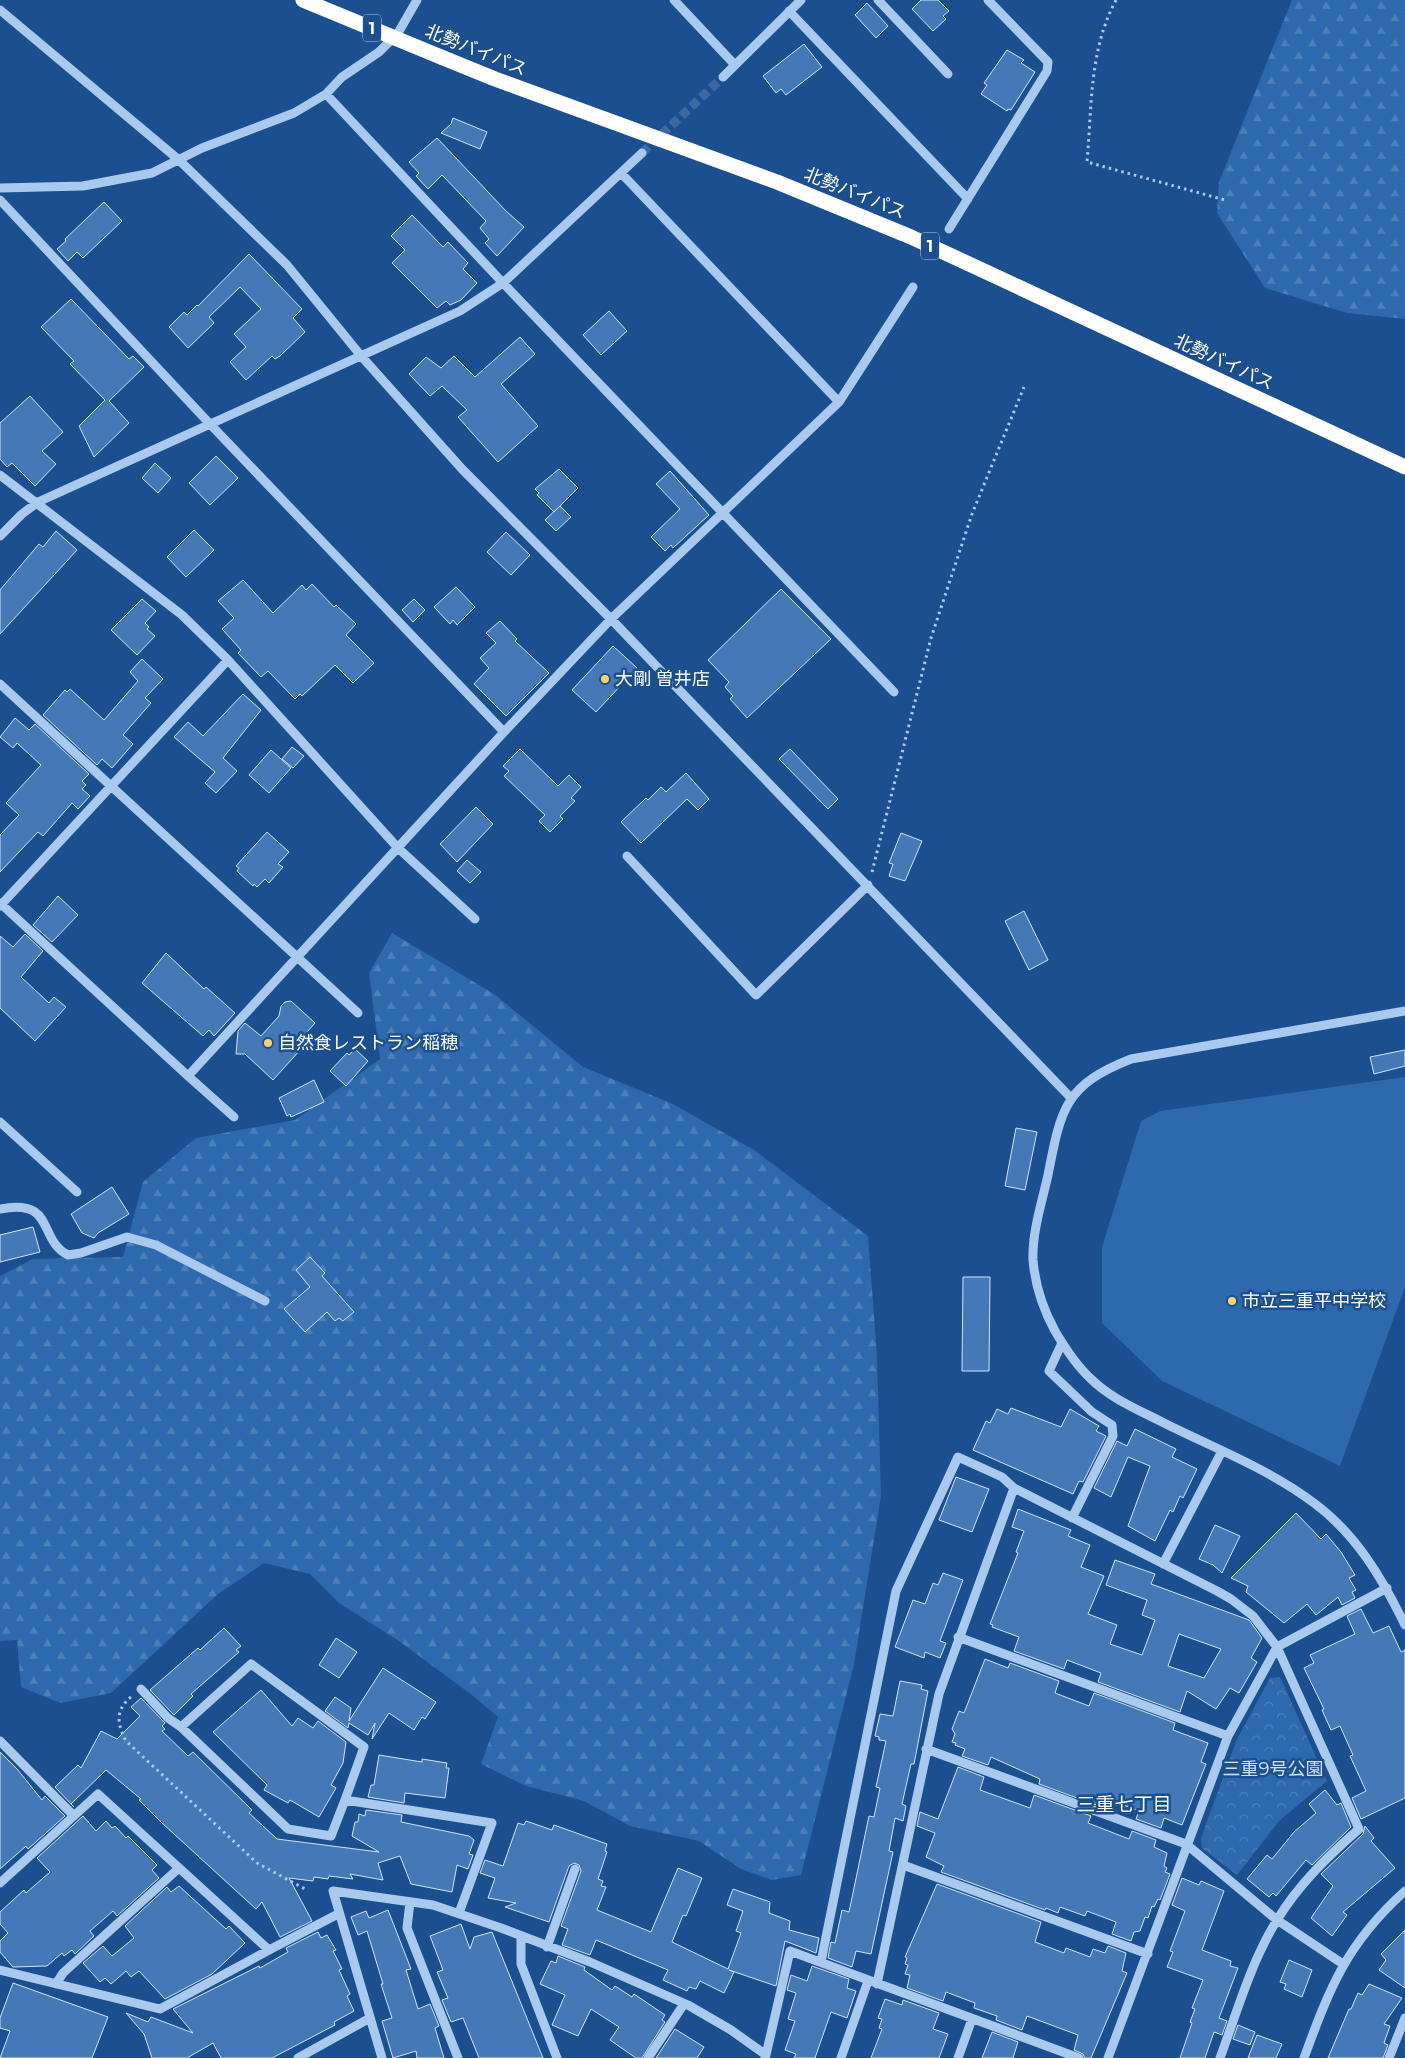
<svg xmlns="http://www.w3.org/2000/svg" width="1405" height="2058" font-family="Montserrat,'Noto Sans JP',sans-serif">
<defs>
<pattern id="forest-firs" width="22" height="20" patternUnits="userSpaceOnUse" patternTransform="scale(1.25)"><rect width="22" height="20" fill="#2e69ad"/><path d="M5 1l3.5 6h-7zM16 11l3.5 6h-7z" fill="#4d80b9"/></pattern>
<pattern id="park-crowns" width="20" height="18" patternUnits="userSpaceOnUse" patternTransform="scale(1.25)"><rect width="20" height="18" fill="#2e69ad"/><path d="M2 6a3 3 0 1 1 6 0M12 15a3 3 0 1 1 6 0" fill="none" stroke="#4d80b9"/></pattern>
</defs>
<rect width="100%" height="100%" fill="#1b4f8f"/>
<path fill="url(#forest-firs)" d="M1292,0H1405V319L1347,313L1265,288L1217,213L1219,182Z
M392,933L494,994L583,1067L673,1104L754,1150L868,1236L877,1356L881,1496L854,1664L801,1875L772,1880L741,1869L699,1841L630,1826L584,1801L526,1786L481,1764L498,1717L472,1695L399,1641L339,1603L310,1574L264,1563L218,1594L111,1693L60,1703L21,1687L17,1640L0,1641V1276L33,1259L123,1257L143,1182L196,1138L295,1120L380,1059L369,973Z"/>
<path fill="url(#park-crowns)" d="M1280,1677L1327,1781L1280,1820L1237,1875L1202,1848L1201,1838L1237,1739L1270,1678Z"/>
<path fill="#2e69ad" d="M1405,1077V1287L1340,1466L1162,1381L1102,1323V1247L1141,1121L1160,1111Z"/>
<path fill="#4478b7" stroke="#cfe3fa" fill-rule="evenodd" d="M921,0H938L949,11L943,16L946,19L933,31L912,9Z
M867,3L888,26L876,38L855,15Z
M804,44L822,67L786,95L781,89L776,93L763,76Z
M1007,50L1024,60L1021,63L1035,72L1011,110L1008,109L1007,111L981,94L987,85L984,83Z
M453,118L487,132L480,149L441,133L451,124Z
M437,138L506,211L524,227L497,256L485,243L489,239L480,228L486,221L442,175L428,189L416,176L419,173L409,162Z
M104,202L122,221L83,258L77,252L68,261L57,249L66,241L65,239Z
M412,215L443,247L448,242L468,263L463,269L477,283L461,300L450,305L446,301L437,308L392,263L405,250L391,236Z
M249,254L302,309L293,318L305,332L280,356L275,359L272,356L246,380L230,362L246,347L234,334L261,309L240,287L209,317L214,323L188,348L169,327L184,312L187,315L197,305L198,306Z
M71,299L129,359L133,356L144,367L109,401L129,423L94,457L79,426L105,400L70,364L74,361L41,327Z
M609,311L627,331L601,355L583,335Z
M520,337L535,354L501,384L538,426L498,462L458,417L467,410L442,386L430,396L409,374L426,357L441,368L454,356L475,377Z
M30,396L63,432L42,451L56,464L35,486L12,463L7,467L0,459V423Z
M216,456L238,478L210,505L189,483Z
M155,463L171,478L158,493L142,478Z
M559,469L578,488L554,512L537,495L539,493L535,489Z
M670,471L709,515L673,548L671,545L665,551L651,537L680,509L656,484Z
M560,506L571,517L556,531L545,520Z
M194,530L214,550L186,577L167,557Z
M56,531L77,550L0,634V590L39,544L43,547Z
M506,532L530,555L511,575L487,552Z
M243,580L273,613L302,585L306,590L312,584L334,607L336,605L356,624L346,635L374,663L353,683L335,665L302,696L300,694L295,699L268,671L261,677L238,653L241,650L222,629L234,618L218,601Z
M456,587L475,607L457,625L453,620L450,624L434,607Z
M781,589L831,639L747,718L730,699L733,696L725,687L729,682L708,660Z
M142,599L156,611L145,623L149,627L147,629L155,636L137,655L111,630Z
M414,599L425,610L413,622L402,610Z
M500,621L517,639L515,641L549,673L506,716L474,684L489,668L480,658L496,643L486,633Z
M613,646L637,668L596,712L572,690Z
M142,659L163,679L145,698L151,703L123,735L133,744L112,768L102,759L97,765L43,715L65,690L67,692L70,689L104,720L138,681L130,672Z
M243,694L261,710L223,758L237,771L216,793L205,783L215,772L174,737L188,722L203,736Z
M15,718L29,730L35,724L89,774L82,781L86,785L82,789L90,796L78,809L72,803L43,836L38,832L0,872V835L19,815L6,803L41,765L17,743L13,748L0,737Z
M292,747L304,756L293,768L282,759Z
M520,749L558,786L569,775L581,787L571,798L575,801L560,816L563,819L550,832L539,821L545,815L504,776L509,771L503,766Z
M790,749L838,799L828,809L779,759Z
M271,750L291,768L269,793L249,775Z
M686,773L709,799L698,810L687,799L641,843L621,822L646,798L648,800L661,787L666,792Z
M476,807L493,824L457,862L440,844Z
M267,832L289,852L278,864L283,867L269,883L265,879L257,887L254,884L253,886L237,871L239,868L236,866Z
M901,833L922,841L905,881L889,876L893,864L889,863Z
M467,860L481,872L470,883L457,871Z
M58,896L78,915L52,942L33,925Z
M1024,911L1048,960L1029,970L1005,921Z
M25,934L43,951L21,977L49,1003L54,997L66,1007L35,1041L0,1008V936L13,947Z
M166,953L204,989L206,987L235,1013L214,1036L209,1030L203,1036L142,983Z
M291,1001L315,1023L298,1042L301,1049L273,1080L245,1054H236L238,1031L245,1023L261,1036L279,1016L281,1006L285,1002Z
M355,1049L368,1061L346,1086L330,1071L347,1053L349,1055Z
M1405,1050V1066L1374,1074L1370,1057Z
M314,1080L324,1102L291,1117L290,1114L287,1116L279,1098Z
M1016,1128L1037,1132L1025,1190L1005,1186Z
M112,1187L129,1214L98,1233L94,1238L82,1233L71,1214Z
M33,1227L40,1252L0,1262V1235Z
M310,1257L325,1273L322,1276L354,1312L343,1321L339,1318L335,1321L327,1312L305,1332L284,1309L310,1287L296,1270Z
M963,1277H990L989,1371H962Z
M1011,1408L1061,1427L1070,1409L1099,1426L1096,1431L1106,1436L1083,1482L1079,1481L1073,1494L973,1450L986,1421L990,1423L997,1409L1008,1414Z
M1135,1429L1176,1449L1172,1457L1197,1469L1183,1498L1180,1496L1173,1512L1170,1510L1155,1541L1128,1526L1150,1466L1128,1457L1111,1497L1094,1488L1117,1441L1127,1446Z
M956,1477L989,1489L972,1532L939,1520Z
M1018,1509L1071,1530L1068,1536L1090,1545L1081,1567L1104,1576L1088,1614L1117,1625L1110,1644L1142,1655L1155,1620L1142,1615L1147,1600L1106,1585L1115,1560L1155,1574L1151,1584L1249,1620L1262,1638L1251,1658L1257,1662L1239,1693L1230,1688L1216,1709L1187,1691L1180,1712L1098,1682L1101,1673L1067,1660L1064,1669L1014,1651L1019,1637L992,1627L993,1625L990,1624L1018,1553L1016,1552L1024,1531L1012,1527ZM1179,1634L1221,1649L1204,1678L1168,1666Z
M1296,1513L1321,1539L1326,1534L1341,1552L1355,1575L1349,1578L1356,1590L1352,1592L1355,1598L1342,1605L1338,1597L1316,1615L1307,1604L1284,1623L1246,1592L1248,1586L1231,1578Z
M1215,1525L1240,1536L1222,1573L1213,1565L1199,1559Z
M943,1573L963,1580L940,1641L946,1643L940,1658L925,1652L924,1658L895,1647L913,1600L925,1604L933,1583L938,1585Z
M1361,1609L1373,1633L1389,1626L1401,1652L1405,1650V1798L1361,1819L1352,1798L1366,1791L1350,1756L1353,1755L1340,1726L1331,1730L1322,1710L1324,1709L1304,1668L1314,1663L1310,1655L1355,1634L1347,1616Z
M224,1628L241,1646L236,1650L239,1652L191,1694L193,1696L174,1715L150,1690L198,1648L200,1650Z
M336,1638L357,1652L339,1678L319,1665Z
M985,1659L1008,1668L1010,1663L1059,1681L1055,1693L1089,1706L1094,1693L1175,1723L1173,1730L1208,1743L1201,1762L1206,1764L1182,1825L1164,1818L1161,1828L1136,1819L1139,1811L1100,1796L1096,1805L1039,1784L1040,1779L991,1757L988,1765L962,1756L965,1749L955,1745L956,1743L952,1742L955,1734L952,1729L959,1711L964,1713Z
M383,1668L436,1702L425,1719L422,1717L414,1730L389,1713L372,1739L375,1723L368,1735L349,1723L348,1728L325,1711L335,1697L351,1708L349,1721Z
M900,1681L922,1685L921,1689L928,1691L914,1764H911L902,1804L906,1806L903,1821L895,1818L889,1851L893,1852L871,1954L856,1951L852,1967L828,1958L831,1942L835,1943L842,1910L849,1912L869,1816L874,1817L880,1788L876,1787L886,1741L879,1740V1737L875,1736L880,1714L893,1716Z
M261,1690L292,1726L298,1718L313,1728L318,1721L346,1742L343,1763L331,1785L336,1788L319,1817L290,1800L288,1803L264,1790L267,1785L213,1732Z
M141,1698L165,1723L162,1726L165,1729L162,1731L188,1756L193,1752L252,1810L249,1813L277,1839L379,1852L352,1836L355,1822H358L359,1814L365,1816L366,1810L402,1815L401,1822L469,1836L474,1840L469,1854L473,1855L468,1869L457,1865L452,1892L411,1884L400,1856L378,1863L383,1880L350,1874L353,1879L329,1876L328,1879L314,1877L313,1881L289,1878L312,1921L280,1937L262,1902L256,1909L162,1823L139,1800L141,1799L106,1770L71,1804L74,1807L55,1787L78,1765L81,1768L101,1731L117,1739L140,1716L131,1707Z
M0,1752L17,1769L42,1800L45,1796L65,1816L28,1849L26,1846L0,1869Z
M379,1755L422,1762V1759L447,1763L446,1768H449L445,1798L405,1793L404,1803L368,1797L371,1785H374Z
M958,1767L984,1777L980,1790L1030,1808L1034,1795L1091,1816L1088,1823L1129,1839L1132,1831L1156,1840L1154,1847L1167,1853L1164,1866L1167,1868L1165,1872L1170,1874L1160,1900L1158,1899L1154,1907L1152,1906L1148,1918L1145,1917L1140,1931L1134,1932L1131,1941L1112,1934L1116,1922L1087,1911L1085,1916L1060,1907L1058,1913L1046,1908L1045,1910L941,1872L944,1866L926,1857L935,1833L917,1826L920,1812L938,1819Z
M1325,1790L1337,1805L1341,1803L1351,1827L1312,1865L1306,1860L1276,1896L1273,1893L1269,1897L1247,1879L1267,1855L1272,1859L1294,1832L1316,1813L1309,1804Z
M83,1816L96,1831L106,1821L112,1828L115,1826L126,1838L128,1836L157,1865L152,1870L159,1878L117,1916L113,1911L90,1931L94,1936L75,1954L72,1950L64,1956L62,1953L47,1966L13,1967L0,1952V1941L8,1933L0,1924V1912L24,1890L26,1893L50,1872L37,1858Z
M526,1821L552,1830L554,1825L607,1844L605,1851L607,1852L598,1879L603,1881L601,1886L606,1887L597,1910L651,1932L678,1868L702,1878L686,1916L683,1915L672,1942L728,1969L741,1933L736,1931L743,1911L727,1905L733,1889L770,1902L769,1913L790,1921L789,1930L819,1938L816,1953L785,1941L776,1986L729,1970L734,1972L724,1993L700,1981L696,1989L689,1987L687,1991L663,1980L668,1970L596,1940L590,1955L562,1945L568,1929L561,1926L581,1871L579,1865L574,1863L569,1866L549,1922L505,1907L516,1903L488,1898L495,1878L480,1873L485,1860L503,1866L518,1823L524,1825Z
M1365,1826L1374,1838L1371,1841L1395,1868L1343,1912L1347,1915L1332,1936L1311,1918L1333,1886L1321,1874L1363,1834Z
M1182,1878L1199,1885L1201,1881L1224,1891L1202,1950L1231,1961L1230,1966L1238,1968L1219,2018L1227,2021L1222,2035L1214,2032L1205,2058H1180L1192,2023L1190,2022L1195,2009L1192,2008L1203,1980L1167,1967L1173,1952L1170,1951L1185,1911L1172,1905Z
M937,1884L1041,1922L1035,1942L1064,1953L1066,1948L1090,1957L1093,1949L1105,1953L1108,1946L1126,1953L1122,1971L1127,1973L1091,2058H1085L1083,2054L1074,2050L1078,2035L1027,2016L1022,2030L996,2020L997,2016L974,2008L975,2003L946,1992L943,2001L907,1988L910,1975L905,1974L908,1965L905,1964L907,1958L905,1957Z
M179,1886L226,1929L229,1926L245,1943L212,1974L165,1999L139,1971L131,1977L126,1971L111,1984L105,1978L100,1982L83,1963L103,1946L112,1956L134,1938L125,1926L167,1887L171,1892Z
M388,1910L411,1969L406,1970L418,2009L430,2004L439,2026L435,2028L444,2058H417L416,2051L393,2058L382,2021L392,2018L381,1984H383L367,1931L358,1935L351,1917L366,1911L369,1918Z
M461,1924L470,1949L474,1937L492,1932L543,2058H479L463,2018L451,2022L442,2000L448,1998L437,1972L443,1970L430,1936Z
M1405,1930V1988L1379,1970L1386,1960L1381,1954Z
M318,1932L321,1938L327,1935L336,1950L333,1951L342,1969L339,1970L350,1994L347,1996L354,2011L334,2022L335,2025L272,2058H221L213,2043L187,2058H152L144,2034L126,2013L148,2022L151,2017L193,2033L173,2009L259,1966L260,1968L288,1952L286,1948Z
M558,1956L585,1967L584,1970L612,1990L615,1986L632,1997L634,1994L665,2015L662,2020L665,2022L642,2058H636L610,2040L619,2027L591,2009L578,2036L552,2025L565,1995L540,1984L551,1961L556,1963Z
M1289,1960L1312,1970L1302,1997L1284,1989L1286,1984L1280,1982Z
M812,1966L849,1979L847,1988L856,1991L847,2018L831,2012L815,2058H794L796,2054L785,2050L795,2021L788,2019L796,1993L787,1990L791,1975L807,1981Z
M13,1983L108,2017L92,2058H0L10,2031L0,2028V2018Z
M1369,1984L1402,1998L1384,2024L1390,2026L1384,2043L1388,2045L1383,2058H1328L1349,2009H1351L1358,1993L1362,1995Z
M885,1999L902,2005L903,2000L939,2013L933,2029L948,2034L939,2058H871L882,2029L879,2028L882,2019L878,2018Z
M1238,2025L1255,2032L1250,2045L1233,2039Z
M675,2029L704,2047L697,2058H656Z
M992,2032L1018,2042L1013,2058H982Z
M1257,2035L1282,2044L1276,2058H1248Z"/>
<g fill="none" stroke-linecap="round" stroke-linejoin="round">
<path stroke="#3d69a0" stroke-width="9" stroke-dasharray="9 4.5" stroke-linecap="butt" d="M642,153L723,77"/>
<path stroke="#a9c9ee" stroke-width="3" stroke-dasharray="2.5 4" stroke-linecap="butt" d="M1116,0C1089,50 1092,107 1087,162L1225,200
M872,872L931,638L972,514L1024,387
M131,1697C115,1710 117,1724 126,1741L257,1863L307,1890"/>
<path stroke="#a9c9ee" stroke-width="9" d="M674,0L735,65
M878,0L948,74
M0,10L179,160L287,265L362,357L462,469L611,619L1071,1098
M789,11L968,199
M723,77L801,0
M326,94L503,283L894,692
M621,173L839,402
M0,188L83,186L152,173L202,148L294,113L326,94L342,77L379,52L398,33L417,0
M0,200L209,423L504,732
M949,229L1047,71L1048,62L988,0
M0,475L182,615L228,660L398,848L475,919
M0,536L22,514L38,502L460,311L503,283L642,153
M0,684L358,1013
M627,856L756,995L868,885
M0,903L188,1076L504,732L611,619L839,402L913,287
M0,906L228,660
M1405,1011L1131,1059C1065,1085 1061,1108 1048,1175C1042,1202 1032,1232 1033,1260C1035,1285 1043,1309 1055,1331C1065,1348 1076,1365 1090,1378C1111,1399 1139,1410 1164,1423C1214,1448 1269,1469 1314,1503C1356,1534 1382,1578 1405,1625
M188,1076L234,1117
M0,1122L77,1192
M0,1209C56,1198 37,1239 68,1255L81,1253L127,1237L156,1245L265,1301
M1062,1343L1049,1371L1092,1412L1112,1425L1113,1436L1072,1518
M1163,1564L1222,1451
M958,1637L1228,1736
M141,1689L168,1718L181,1727
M0,1741L74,1816
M926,1749L1186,1844L1277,1920L1343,1964
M345,1800L331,1836L288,1829L181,1727L251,1664L364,1747L345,1800L492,1823L459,1913
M903,1865L1148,1954
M0,1883L98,1794L269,1950L338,1914
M410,1902L407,1928L458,2058
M521,1937V1964L557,2058
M547,1947L575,1869
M821,1962L896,1591L958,1457L1002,1477L1014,1488
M0,1970L160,2009L269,1950
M56,1984L63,1973L179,1868
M877,1984L939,1694L1014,1488L1217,1591L1231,1599L1253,1616L1277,1647L1359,1829C1328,1856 1299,1884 1277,1920C1251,1962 1237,2012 1220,2058
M766,2055L790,1951L1079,2058
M298,2058L370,2018
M382,2058L333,1891L433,1905L501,1928L590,1962L688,2005L731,2030L766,2055L765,2058
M648,2058L684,2004
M841,2058L868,1981
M958,2058L972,2019
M1108,2058L1228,1736L1277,1647L1387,1588
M1304,2058C1330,1987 1347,1943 1405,1891
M1389,2058L1405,2018"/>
<path stroke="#fff" stroke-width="15" d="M441,57L495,79L777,182L911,237L1405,467"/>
<path stroke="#fff" stroke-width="15" d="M303,0L441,57"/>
</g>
<g fill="#ffd166" stroke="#1b4f8f" stroke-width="2">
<circle cx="605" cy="679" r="5"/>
<circle cx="268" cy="1043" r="5"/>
<circle cx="1232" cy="1301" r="5"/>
</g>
<g text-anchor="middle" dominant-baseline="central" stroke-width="5" stroke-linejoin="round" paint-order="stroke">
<g fill="#1b4f8f" stroke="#bbcadd" stroke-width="1">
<rect x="363" y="14.5" width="18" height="27" rx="4"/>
<rect x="921" y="232.5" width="18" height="27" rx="4"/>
</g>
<g font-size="16" font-weight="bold" fill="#fff">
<text x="372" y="28">1</text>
<text x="930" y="246">1</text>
</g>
<g font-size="18" fill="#fff" stroke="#1b4f8f">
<text transform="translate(476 50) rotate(22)">北勢バイパス</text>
<text transform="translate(855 193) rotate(22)">北勢バイパス</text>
<text transform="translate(1224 362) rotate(25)">北勢バイパス</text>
</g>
<g font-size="18" fill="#fff" stroke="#1b4f8f" text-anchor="start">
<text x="615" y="679">大剛 曽井店</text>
<text x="278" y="1043">自然食レストラン稲穂</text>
<text x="1242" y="1301">市立三重平中学校</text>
</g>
<g font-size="18" fill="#cfe3fa" stroke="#1b4f8f">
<text x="1273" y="1769">三重9号公園</text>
</g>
<g font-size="19" fill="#fff" stroke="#1b4f8f">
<text x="1124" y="1804">三重七丁目</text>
</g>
</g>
</svg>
